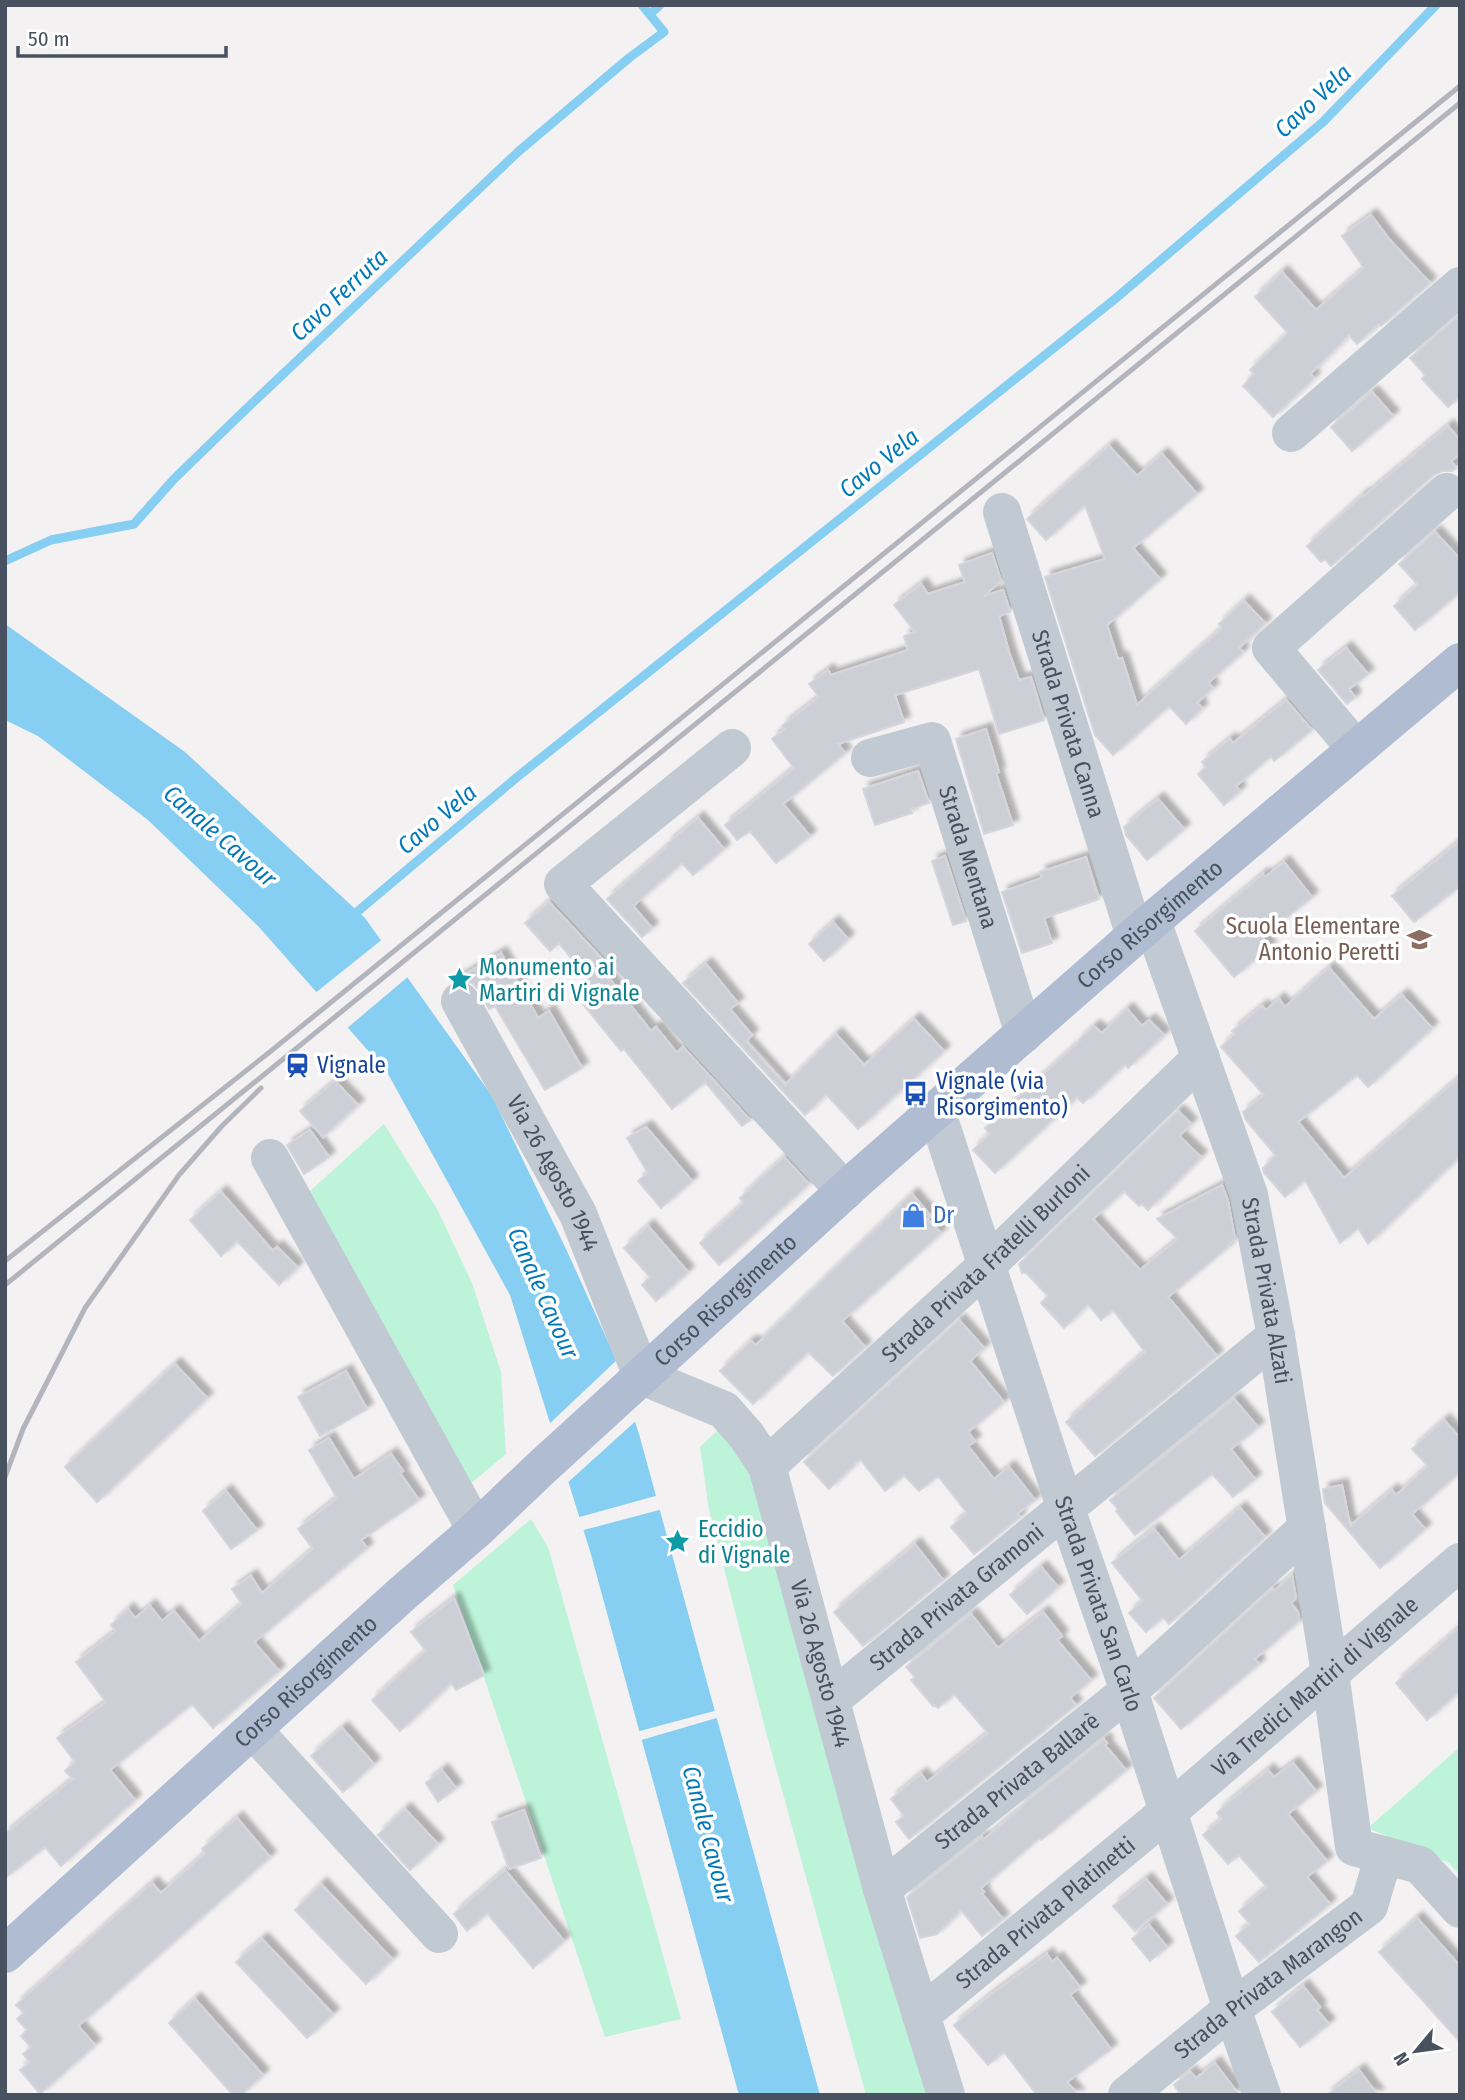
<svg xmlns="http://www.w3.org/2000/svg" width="1465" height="2100" font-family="'Fira Sans Condensed',sans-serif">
<defs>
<filter id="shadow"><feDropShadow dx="6" dy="-6" stdDeviation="2" flood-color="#0004"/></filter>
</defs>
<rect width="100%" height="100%" fill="#f3f1f1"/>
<path fill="#bdf3d9" d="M384,1124L437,1209L472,1283L501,1372L506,1454L468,1486L309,1192Z
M719,1429L743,1448L931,2095H866L766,1732L709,1510L700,1447Z
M531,1519L548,1547L681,2019L605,2037L453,1585Z
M1460,1747V1875L1449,1863L1368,1828Z"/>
<path fill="#87cef3" d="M5,624L185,752L365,918L492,1096L567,1251L614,1355L639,1434L820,2095H739L590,1551L510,1295L387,1072L258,926L148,820L38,736L5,720Z"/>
<path fill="#f3f1f1" d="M384,938L410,975L345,1030L314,994Z
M619,1358L638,1419L565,1485L547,1426Z
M659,1495L663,1509L580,1531L576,1518Z
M718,1710L720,1717L638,1741L636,1732Z"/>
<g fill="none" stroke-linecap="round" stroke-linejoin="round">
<path stroke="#87cef3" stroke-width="9" d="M650,14L660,5
M5,561L51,540L134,524L174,479L244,411L519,151L629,58L664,32L642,5
M351,917L516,778L1115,299L1323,122L1436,5"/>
</g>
<path fill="#cdcfd6" stroke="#d5d6dd" stroke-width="2" filter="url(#shadow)" d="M1371,215L1389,239L1430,283L1381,326L1379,324L1357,344L1349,335L1310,374L1314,378L1273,417L1243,386L1254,374L1250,370L1288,333L1255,297L1282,272L1316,310L1364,268L1342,236Z
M1459,315L1460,396L1448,407L1422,379L1425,375L1410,358Z
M1372,392L1393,416L1352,451L1331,427Z
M1448,426L1460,440V454L1451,461L1456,468L1452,471H1442L1432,476L1331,566L1325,559L1321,562L1307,546L1363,495L1364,496Z
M1109,446L1137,476L1162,454L1197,494L1133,548L1160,579L1107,625L1118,659L1122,658L1137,705L1222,628L1219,624L1244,601L1265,623L1239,648L1243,652L1208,683L1213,688L1197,703L1202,708L1186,724L1169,706L1113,755L1095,735L1045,577L1105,559L1085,505L1046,540L1027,519Z
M1435,532L1460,559V592L1415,630L1394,606L1418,585L1399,564Z
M992,553L1001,581L984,596L1003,590L1010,612L999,616L1009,652L1019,680L1031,677L1044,720L999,734L979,669L895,695L904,722L838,744L845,753L783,804L810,836L776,863L750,831L737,840L725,825L794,768L772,739L785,729L782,726L819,697L809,684L828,670L831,675L908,650L904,636L915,632L894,605L921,584L928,594L965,582L959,565Z
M1346,648L1368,674L1349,689L1355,697L1347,704L1318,670Z
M1286,700L1312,730L1274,761L1271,756L1236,786L1240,791L1224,805L1198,774L1206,767L1202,762L1230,739L1233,743Z
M986,729L999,772L996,773L1013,825L984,834L956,739Z
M918,771L929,803L910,809L912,813L875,825L863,789Z
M1158,799L1184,829L1147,860L1126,835L1124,827Z
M698,818L724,849L693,875L682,863L633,906L652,928L642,937L607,899L668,846L667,844Z
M1460,841V886L1414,922L1392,896Z
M945,856L966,921L953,925L932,861Z
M1086,857L1099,899L1044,918L1052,943L1022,953L1002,892L1042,878L1040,872Z
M1284,862L1312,897L1262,937L1270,947L1234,977L1195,931L1263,874L1265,877Z
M549,902L609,966L600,975L604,972L651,1031L656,1027L677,1053L683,1047L750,1120L742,1126L705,1082L672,1109L624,1049L621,1051L574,993L590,981L559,943L550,951L525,923Z
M833,922L848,939L824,961L809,944Z
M501,953L538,1018L549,1011L582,1068L545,1090L495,1006L489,1009L479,990L472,983L457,979Z
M706,964L738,1003L730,1009L752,1035L746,1041L785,1085L836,1034L864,1065L914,1019L944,1051L858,1129L826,1094L805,1115L683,983Z
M1329,968L1374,1019L1402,995L1432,1028L1368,1087L1357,1075L1298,1122L1344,1178L1460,1077V1156L1368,1244L1358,1228L1340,1243L1305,1180L1285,1197L1264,1173L1263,1168L1276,1156L1246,1120L1243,1112L1264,1095L1221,1047L1235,1034L1232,1031L1262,1006L1266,1010L1279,999L1285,1007Z
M1127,1009L1142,1026L1149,1020L1164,1035L1128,1068L1125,1064L1083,1103L1077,1097L995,1173L973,1150L990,1134L985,1128L1080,1041L1079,1040L1094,1026L1102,1033Z
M335,1081L358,1105L323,1137L300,1111Z
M1178,1111L1191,1124L1179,1136L1201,1157L1148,1210L1142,1204L1139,1206L1124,1191L1093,1219L1140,1270L1178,1239L1157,1219L1222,1185L1228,1201L1235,1239L1227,1246L1228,1247L1168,1297L1217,1356L1095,1456L1066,1422L1145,1352L1113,1310L1101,1320L1088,1304L1064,1328L1041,1303L1048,1296L1026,1273H1022L1019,1264Z
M646,1127L692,1181L661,1208L638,1181L648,1173L627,1138Z
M310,1130L329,1157L304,1174L287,1145Z
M784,1157L809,1184L719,1265L700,1243L744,1203L740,1198Z
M221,1192L273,1251L277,1247L297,1267L279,1285L237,1241L221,1256L190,1220Z
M912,1194L931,1216L927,1219L941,1233L842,1321L865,1347L833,1376L808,1352L753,1404L720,1371L751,1341L756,1345Z
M648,1226L688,1272L656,1301L642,1285L650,1277L624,1248Z
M959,1320L984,1348L970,1361L1004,1402L968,1432L975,1441L968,1446L994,1479L1009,1467L1035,1500L1017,1514L1020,1517L974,1554L951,1527L967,1513L938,1476L919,1491L904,1475L885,1491L860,1459L829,1489L804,1462Z
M175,1364L207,1398L97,1502L65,1467Z
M346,1371L367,1409L320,1436L298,1397Z
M1234,1399L1258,1427L1231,1449L1255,1479L1233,1497L1212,1474L1135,1535L1116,1511L1118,1509L1110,1500Z
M1444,1420L1460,1438V1472L1412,1514L1425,1529L1380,1568L1325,1503L1323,1489L1342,1485L1350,1526L1392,1490L1396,1495L1428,1466L1412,1449Z
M329,1438L354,1479L391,1454L403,1471L400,1473L419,1500L361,1540L367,1548L254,1642L279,1671L213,1728L192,1704L110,1770L135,1800L61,1866L45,1847L5,1878V1834L73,1779L65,1771L75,1762L57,1738L106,1702L76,1662L116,1631L111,1625L128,1609L135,1618L150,1606L162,1621L174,1611L199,1641L242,1604L232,1589L251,1576L262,1593L313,1549L298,1529L337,1498L309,1450Z
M226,1491L257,1530L231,1549L203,1511Z
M1240,1508L1265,1537L1169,1624L1163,1617L1146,1632L1129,1613L1143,1601L1112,1563L1154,1529L1179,1560Z
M915,1544L943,1580L863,1646L834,1612Z
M1041,1567L1058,1587L1027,1614L1010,1595Z
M1292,1575L1296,1598L1291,1603L1298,1612L1299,1621L1255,1659L1259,1664L1181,1729L1154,1698L1272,1589L1274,1591Z
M454,1598L484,1675L456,1690L451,1683L400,1731L372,1700L426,1651L411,1632Z
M1043,1612L1062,1636L1057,1640L1091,1680L1070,1698L1076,1705L909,1839L896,1822L904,1816L891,1799L921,1774L927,1782L988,1733L954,1694L938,1708L934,1705L933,1706L911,1680L915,1677L906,1667L971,1614L998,1648Z
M1460,1627V1691L1427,1720L1396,1683Z
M342,1728L374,1764L343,1792L311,1756Z
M1104,1739L1107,1743L1105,1745L1126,1770L1041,1840L1039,1838L981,1888L984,1892L982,1894L1003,1919L982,1936L961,1910L937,1934L920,1938L907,1897L982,1837L983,1840L1021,1808L1020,1807Z
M1293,1763L1316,1791L1288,1814L1327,1861L1307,1877L1330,1904L1259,1962L1236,1936L1250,1924L1239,1911L1267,1887L1239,1855L1228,1864L1203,1835L1222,1819L1217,1813L1230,1801L1268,1770L1274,1777Z
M442,1770L456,1788L438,1802L426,1783Z
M405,1809L438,1844L410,1870L378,1835Z
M524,1810L541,1858L509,1869L492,1822Z
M237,1818L270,1857L78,2026L95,2045L40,2094L20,2070L30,2062L23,2054L31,2047L21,2036L27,2030L17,2019L24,2013L16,2005L152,1883L161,1893L205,1853L202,1849Z
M505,1870L564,1941L533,1968L487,1913L467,1931L454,1914Z
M1146,1879L1167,1904L1135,1931L1113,1906Z
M321,1884L392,1959L366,1984L295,1910Z
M1417,1918L1460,1966V2042L1379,1952Z
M1149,1925L1167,1947L1150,1961L1132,1939Z
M262,1939L333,2014L307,2038L236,1962Z
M1047,1954L1052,1962L1057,1958L1080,1987L1070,1995L1111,2049L1067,2082L1078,2095H1037L1004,2052L988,2065L954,2025L989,1996Z
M1303,1986L1320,2007L1317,2010L1329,2024L1300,2047L1272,2012Z
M195,1999L263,2075L241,2095H233L169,2023Z
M1215,2063L1239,2095H1175L1179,2092L1174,2085L1190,2072L1196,2078Z
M1359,2070L1378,2095H1327Z"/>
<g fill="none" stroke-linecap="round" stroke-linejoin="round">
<g stroke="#c1c9d3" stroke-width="38">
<path d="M1291,433L1460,286"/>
<path id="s1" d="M1002,512L1135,936"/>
<path d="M732,748L563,884L845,1191"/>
<path d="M1356,749L1271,648L1447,492"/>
<path id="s2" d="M870,758L932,741L1024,1034"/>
<path id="s3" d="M1152,921L1249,1195L1276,1336L1330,1673L1354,1847L1420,1865L1460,1909"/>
<path id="s4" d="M460,1001L578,1214L642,1376L724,1410L746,1435L767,1466L882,1889L946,2095"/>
<path id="s5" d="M936,1110L1066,1509L1129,1691L1232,2009L1262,2095"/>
<path d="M270,1158L476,1530"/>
<path id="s6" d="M767,1466L987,1265L1201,1058"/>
<path id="s7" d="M832,1699L1276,1336"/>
<path d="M254,1731L439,1934"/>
<path id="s8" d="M882,1889L1129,1691L1307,1528"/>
<path id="s9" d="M921,2015L1169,1811L1460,1562"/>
<path id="s10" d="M1127,2095L1232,2009L1369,1906L1384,1855"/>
</g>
<path stroke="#afbcd1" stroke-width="38" id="s11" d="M5,1954L402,1594L476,1530L540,1469L860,1177L1152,921L1460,662"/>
<path stroke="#b3b5bc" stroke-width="5" d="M5,1261L271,1051L1460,86
M5,1285L1460,103
M5,1477L23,1429L85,1308L179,1175L221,1127L261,1088"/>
</g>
<defs>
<symbol id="school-bare" viewBox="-9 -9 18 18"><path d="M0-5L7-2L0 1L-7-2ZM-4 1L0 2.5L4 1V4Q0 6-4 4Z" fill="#8d6e63" stroke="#fff" stroke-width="2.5" paint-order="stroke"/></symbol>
<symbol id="sight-bare" viewBox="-9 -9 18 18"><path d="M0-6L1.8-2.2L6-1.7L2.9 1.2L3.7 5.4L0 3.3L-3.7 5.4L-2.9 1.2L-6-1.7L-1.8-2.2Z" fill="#0f9aa8" stroke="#fff" stroke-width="2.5" paint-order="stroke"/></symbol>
<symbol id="station-bare" viewBox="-9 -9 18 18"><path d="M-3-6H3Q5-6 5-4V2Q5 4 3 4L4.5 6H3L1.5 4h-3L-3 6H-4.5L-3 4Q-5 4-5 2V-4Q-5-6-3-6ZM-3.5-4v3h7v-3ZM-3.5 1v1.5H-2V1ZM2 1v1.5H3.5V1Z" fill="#1a4fb4" stroke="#fff" stroke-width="2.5" paint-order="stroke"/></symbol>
<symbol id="bus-bare" viewBox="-9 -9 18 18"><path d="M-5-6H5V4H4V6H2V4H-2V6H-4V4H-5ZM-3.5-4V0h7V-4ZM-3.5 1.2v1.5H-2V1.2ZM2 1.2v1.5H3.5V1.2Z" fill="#1a4fb4" stroke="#fff" stroke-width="2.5" paint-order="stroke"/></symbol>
<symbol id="shop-bare" viewBox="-9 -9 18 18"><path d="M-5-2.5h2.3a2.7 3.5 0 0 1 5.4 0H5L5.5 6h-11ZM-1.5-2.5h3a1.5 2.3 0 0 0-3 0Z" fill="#3f7fe0" stroke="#fff" stroke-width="2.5" paint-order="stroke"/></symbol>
</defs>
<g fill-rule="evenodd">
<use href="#school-bare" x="1402" y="922" width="35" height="35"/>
<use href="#sight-bare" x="442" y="962" width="35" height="35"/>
<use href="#station-bare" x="280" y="1048" width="35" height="35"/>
<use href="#bus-bare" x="898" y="1076" width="35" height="35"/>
<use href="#shop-bare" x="896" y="1198" width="35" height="35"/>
<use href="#sight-bare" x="660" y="1524" width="35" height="35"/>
</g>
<g text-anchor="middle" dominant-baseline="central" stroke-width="7" stroke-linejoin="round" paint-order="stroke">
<g font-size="23" fill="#475160" stroke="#fff">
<text stroke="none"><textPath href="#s1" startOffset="222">Strada Privata Canna</textPath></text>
<text stroke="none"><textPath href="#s2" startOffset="186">Strada Mentana</textPath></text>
<text stroke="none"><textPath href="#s11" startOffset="1540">Corso Risorgimento</textPath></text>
<text stroke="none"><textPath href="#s4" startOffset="196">Via 26 Agosto 1944</textPath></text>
<text stroke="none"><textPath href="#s6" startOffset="298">Strada Privata Fratelli Burloni</textPath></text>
<text stroke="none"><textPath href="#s3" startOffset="388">Strada Privata Alzati</textPath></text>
<text stroke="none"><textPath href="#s11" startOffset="973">Corso Risorgimento</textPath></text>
<text stroke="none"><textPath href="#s7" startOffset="161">Strada Privata Gramoni</textPath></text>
<text stroke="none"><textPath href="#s5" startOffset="520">Strada Privata San Carlo</textPath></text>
<text stroke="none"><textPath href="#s4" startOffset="782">Via 26 Agosto 1944</textPath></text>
<text stroke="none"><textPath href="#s11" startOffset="406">Corso Risorgimento</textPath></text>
<text stroke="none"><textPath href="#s9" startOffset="513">Via Tredici Martiri di Vignale</textPath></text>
<text stroke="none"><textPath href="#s8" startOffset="173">Strada Privata Ballarè</textPath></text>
<text stroke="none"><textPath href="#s9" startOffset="161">Strada Privata Platinetti</textPath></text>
<text stroke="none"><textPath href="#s10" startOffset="180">Strada Privata Marangon</textPath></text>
</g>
<g font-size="23" fill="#785e54" stroke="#fff" text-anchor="end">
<text x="1400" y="926">Scuola Elementare<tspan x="1400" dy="26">Antonio Peretti</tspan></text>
</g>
<g font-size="23" fill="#0d838f" stroke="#fff" text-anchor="start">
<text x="479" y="967">Monumento ai<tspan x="479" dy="26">Martiri di Vignale</tspan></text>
<text x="698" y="1529">Eccidio<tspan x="698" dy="26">di Vignale</tspan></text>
</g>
<g font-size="23" fill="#164399" stroke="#fff" text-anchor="start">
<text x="317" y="1065">Vignale</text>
<text x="936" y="1081">Vignale (via<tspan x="936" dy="26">Risorgimento)</tspan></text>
</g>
<g font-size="23" fill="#366cbe" stroke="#fff" text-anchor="start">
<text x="933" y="1215">Dr</text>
</g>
<g font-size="24" font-style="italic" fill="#0279b9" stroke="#fff">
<text transform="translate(1313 101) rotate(-43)">Cavo Vela</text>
<text transform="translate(339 295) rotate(-43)">Cavo Ferruta</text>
<text transform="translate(879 463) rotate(-39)">Cavo Vela</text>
<text transform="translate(437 819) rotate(-40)">Cavo Vela</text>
<text transform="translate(220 836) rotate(41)">Canale Cavour</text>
<text transform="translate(543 1293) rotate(66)">Canale Cavour</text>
<text transform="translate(708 1834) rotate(75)">Canale Cavour</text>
</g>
</g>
<rect width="1465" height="2100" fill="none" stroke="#475160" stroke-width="14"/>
<g transform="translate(1416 2051) rotate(241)" stroke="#ffffff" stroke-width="5" paint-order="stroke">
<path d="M0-5L12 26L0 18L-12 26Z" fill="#475160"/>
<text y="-10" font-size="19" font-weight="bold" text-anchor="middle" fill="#475160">N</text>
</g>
<path d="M18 46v10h208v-10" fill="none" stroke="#475160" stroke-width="3.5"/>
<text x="28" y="46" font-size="21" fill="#475160" stroke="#ffffff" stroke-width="5" paint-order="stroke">50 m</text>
</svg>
